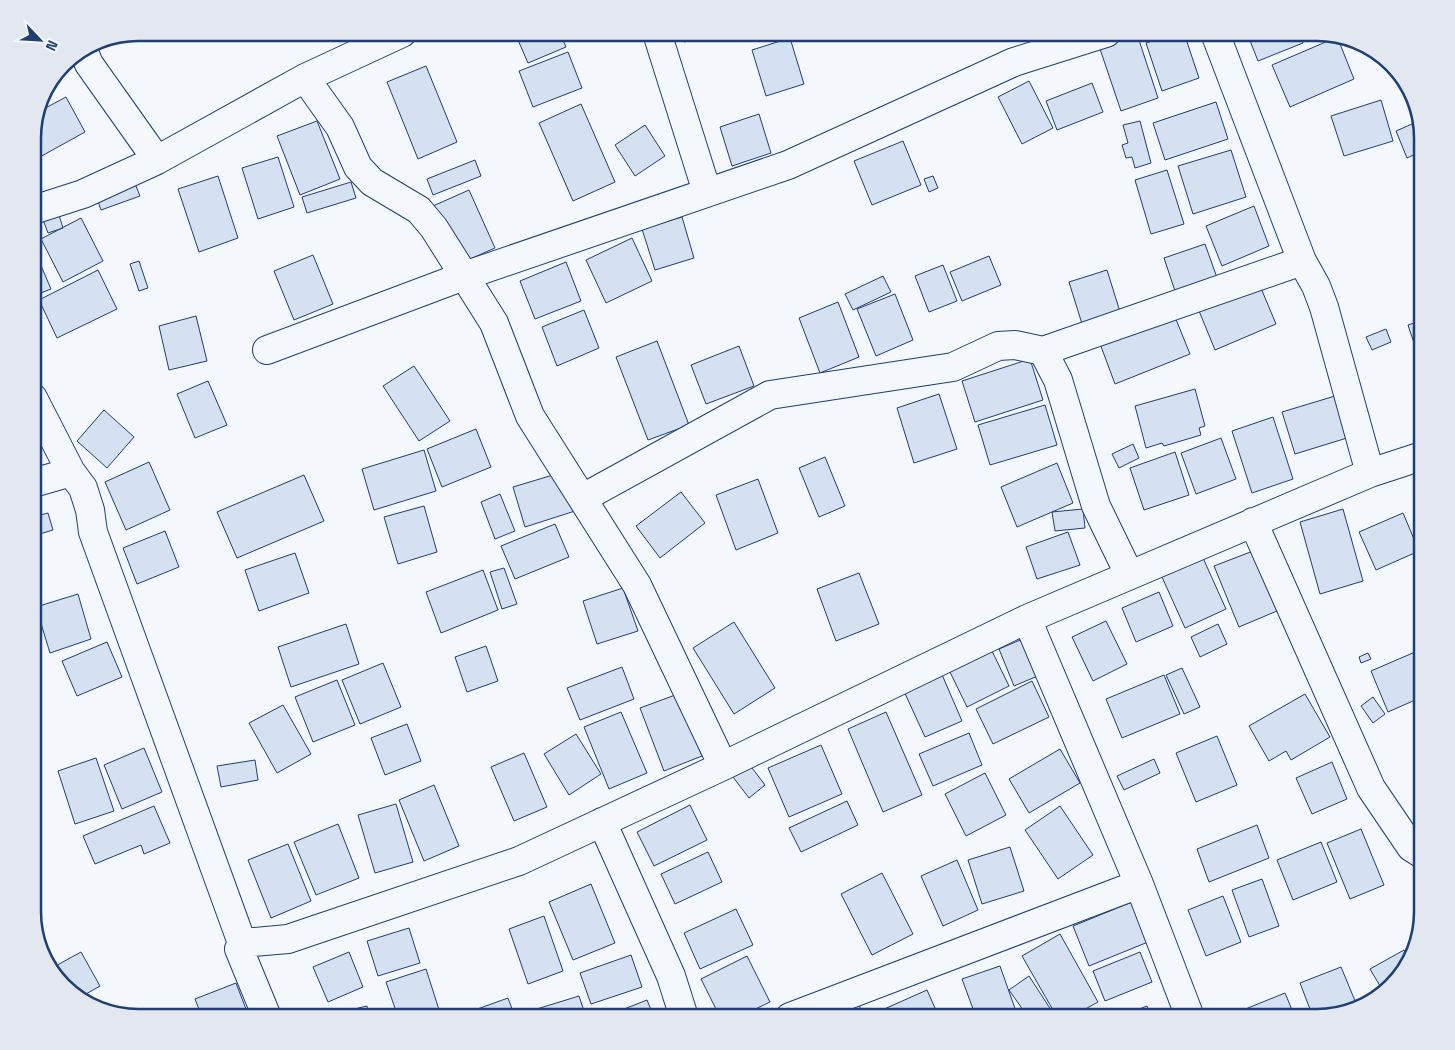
<svg xmlns="http://www.w3.org/2000/svg" width="1455" height="1050" font-family="'Space Grotesk',sans-serif">
<rect width="100%" height="100%" fill="#f4f7fb"/>
<path fill="#d5e0f0" stroke="#1d3f73" d="M515,33H560L566,47L528,63Z
M681,33H695L697,39L684,42Z
M1177,33H1184L1199,78L1162,91L1146,43Z
M1247,33H1299L1303,43L1258,61Z
M1137,34L1158,98L1121,111L1099,46Z
M790,38L804,84L766,96L752,50Z
M1335,38L1338,39L1354,79L1290,107L1272,65Z
M568,52L582,88L533,107L519,71Z
M426,66L457,142L418,159L387,82Z
M1029,81L1053,128L1022,144L998,97Z
M1092,83L1103,112L1057,130L1046,101Z
M66,97L85,132L38,158L33,149V131L38,112Z
M1381,100L1393,141L1344,156L1331,116Z
M1216,102L1228,139L1165,160L1153,123Z
M581,104L615,182L573,201L539,123Z
M759,114L771,153L732,166L720,127Z
M317,121L340,179L300,195L277,136Z
M1140,121L1151,163L1135,168L1132,157L1126,158L1122,145L1128,143L1123,125Z
M1419,121L1422,138V151L1407,158L1396,131Z
M645,125L665,156L635,176L615,145Z
M903,141L921,185L872,205L854,161Z
M1231,150L1246,197L1193,214L1178,166Z
M278,157L294,207L258,219L242,168Z
M475,160L481,176L433,195L427,179Z
M1167,170L1184,224L1151,234L1135,180Z
M132,176L140,196L101,210L94,190Z
M218,176L238,238L199,252L178,189Z
M933,176L938,188L929,192L924,179Z
M351,182L356,198L307,213L302,197Z
M469,190L495,248L459,264L433,206Z
M1254,206L1269,246L1222,266L1206,226Z
M58,212L63,228L48,233L42,217Z
M682,217L694,258L655,270L642,229Z
M81,218L103,261L63,282L41,239Z
M632,238L652,281L606,303L586,260Z
M1205,244L1220,286L1178,300L1164,258Z
M36,254L51,289L33,296V255Z
M313,255L333,304L294,320L274,271Z
M989,256L1001,285L962,301L950,272Z
M139,261L148,288L139,291L130,264Z
M566,262L581,301L535,319L520,281Z
M943,265L957,301L929,312L915,276Z
M98,270L117,309L57,338L39,300Z
M1107,270L1121,315L1083,327L1069,282Z
M883,276L891,292L853,310L845,294Z
M1258,281L1276,324L1215,350L1197,306Z
M895,294L913,340L876,356L857,309Z
M838,302L859,357L820,373L799,318Z
M584,310L599,348L557,366L542,327Z
M1173,312L1190,354L1115,384L1099,341Z
M196,316L207,361L169,370L159,326Z
M1422,320V367L1408,325Z
M1386,329L1391,342L1372,350L1366,337Z
M657,341L689,425L648,440L616,357Z
M739,346L754,386L706,404L691,365Z
M1030,359L1043,400L975,422L962,381Z
M414,366L450,421L419,441L383,386Z
M208,381L227,425L195,438L177,394Z
M1195,389L1205,426L1199,428L1201,435L1164,446L1162,443L1146,448L1135,406Z
M939,394L957,449L914,463L897,408Z
M1335,396L1347,438L1295,454L1282,412Z
M1045,405L1057,445L990,465L978,425Z
M104,410L134,437L107,468L77,441Z
M1273,417L1293,479L1252,493L1232,431Z
M476,429L491,467L442,487L427,449Z
M1221,438L1236,479L1196,494L1181,453Z
M1133,444L1139,458L1119,468L1112,454Z
M424,450L436,491L374,510L362,469Z
M1175,452L1189,495L1144,510L1130,468Z
M825,457L845,506L819,517L799,468Z
M149,462L170,510L126,530L105,482Z
M1057,463L1073,503L1017,527L1001,487Z
M563,472L575,511L525,527L513,487Z
M304,475L324,521L237,558L217,512Z
M758,479L778,533L736,550L716,495Z
M1422,487V512L1414,491Z
M681,492L705,523L660,558L636,526Z
M500,494L515,531L495,539L481,502Z
M424,506L437,552L398,564L384,517Z
M1083,509L1085,528L1055,531L1052,512Z
M1343,509L1363,581L1320,594L1300,522Z
M48,513L53,530L33,536V517Z
M1403,513L1419,551L1376,570L1359,532Z
M555,524L569,557L515,579L501,546Z
M165,531L179,567L137,584L123,548Z
M1068,532L1080,565L1037,579L1026,547Z
M1253,551L1277,611L1239,627L1214,566Z
M295,553L309,593L259,611L245,570Z
M1203,558L1226,609L1185,628L1162,577Z
M504,568L517,604L502,609L490,572Z
M483,570L498,610L441,633L426,592Z
M859,573L879,624L836,641L817,589Z
M623,588L638,631L597,644L583,601Z
M1159,592L1173,626L1136,642L1122,608Z
M78,594L91,639L50,653L36,607Z
M1106,621L1127,664L1093,681L1072,637Z
M734,622L775,688L734,714L693,648Z
M346,624L359,664L291,687L278,647Z
M1218,624L1227,644L1200,657L1191,637Z
M1025,638L1040,675L1014,686L999,649Z
M107,642L122,677L77,696L62,661Z
M486,646L498,681L467,692L455,657Z
M1422,649V697L1388,712L1371,671Z
M992,651L1009,686L967,707L950,672Z
M1368,653L1371,659L1361,663L1359,657Z
M383,663L401,707L360,724L342,680Z
M622,667L634,699L580,720L567,688Z
M1182,668L1200,707L1184,714L1166,675Z
M940,670L962,721L925,737L902,687Z
M1164,675L1180,714L1122,738L1106,699Z
M337,680L355,725L313,742L295,697Z
M1032,681L1049,717L993,744L976,709Z
M678,694L702,756L664,771L640,708Z
M1305,694L1330,737L1291,760L1286,751L1269,761L1249,726Z
M1373,697L1385,714L1373,723L1361,706Z
M283,705L311,754L277,773L249,723Z
M621,712L647,773L609,789L584,727Z
M886,712L922,795L883,812L848,729Z
M407,724L421,761L385,775L371,738Z
M969,733L982,765L933,786L919,754Z
M576,734L601,774L569,795L544,754Z
M1217,736L1237,785L1196,802L1176,753Z
M821,745L842,794L789,817L768,768Z
M144,748L162,792L122,809L104,765Z
M1060,749L1080,783L1029,813L1009,779Z
M524,753L547,807L514,821L491,767Z
M96,758L114,811L75,824L58,771Z
M1154,759L1160,773L1124,790L1117,776Z
M255,760L258,780L221,787L217,766Z
M1332,762L1347,799L1312,814L1296,778Z
M749,764L765,785L749,798L733,777Z
M985,773L1006,815L966,836L945,794Z
M434,785L459,846L424,861L399,800Z
M847,801L858,825L801,852L789,828Z
M396,804L413,862L375,873L358,815Z
M690,805L707,840L654,866L637,832Z
M154,806L170,843L144,854L141,845L95,864L83,836Z
M1060,806L1093,855L1058,879L1025,830Z
M338,824L359,878L316,895L294,842Z
M1257,825L1269,858L1209,882L1197,849Z
M1361,829L1384,885L1350,899L1327,843Z
M1321,842L1337,882L1293,900L1277,860Z
M288,844L311,901L271,918L248,860Z
M1010,847L1024,891L982,904L968,860Z
M708,852L722,882L675,904L661,874Z
M957,860L978,910L943,926L921,876Z
M882,873L913,934L872,955L841,894Z
M1262,879L1279,926L1249,937L1232,890Z
M591,884L615,943L573,960L549,902Z
M1223,896L1241,942L1206,956L1188,910Z
M1132,902L1148,942L1089,966L1073,926Z
M736,909L753,945L700,969L684,933Z
M544,916L563,971L528,984L509,929Z
M409,928L420,963L378,976L367,941Z
M1060,934L1098,1002L1071,1017H1057L1022,956Z
M1404,950L1408,956L1401,976L1383,991L1370,969Z
M81,952L100,986L79,998L74,996L50,969Z
M349,952L363,987L328,1002L313,967Z
M1140,952L1152,982L1105,1001L1093,971Z
M631,955L642,987L591,1004L580,973Z
M747,956L770,1002L739,1017H720L701,979Z
M1000,966L1018,1017H976L962,979Z
M1341,967L1358,1008L1313,1017L1300,983Z
M426,969L441,1016L398,1017L386,982Z
M1029,976L1053,1013L1046,1017H1028L1009,990Z
M236,983L249,1017H202L195,999Z
M927,990L939,1017H885L882,1010Z
M1285,993L1295,1017H1241L1238,1012Z
M579,996L586,1017H529L527,1012Z
M508,998L515,1017H470L469,1012Z
M647,1000L654,1017H604Z
M858,1004L866,1017H835Z
M367,1006L369,1017H325L324,1016Z
M1147,1006L1151,1017H1118Z"/>
<g fill="none" stroke-linecap="round" stroke-linejoin="round">
<defs>
<path id="minor" d="M657,33L707,192
M1215,33L1302,261L1316,286L1324,307L1370,473
M83,50L89,64L157,160
M305,78L340,127L358,167L372,182L419,210L434,228L494,323L530,416L637,585L723,766
M33,210L83,194L157,160L305,78L402,33
M267,350L464,276L788,165L1014,62L1106,33
M1043,351L1302,261
M33,398L71,472L83,488L90,510L93,532L242,943L239,949L267,1017
M33,483L71,472
M583,498L770,395L953,367L998,346L1015,345L1043,351L1058,380L1096,506L1129,574
M1253,522L1371,788L1411,847L1422,854
M1027,619L1139,884L1190,1017
M602,822L671,976L684,1017
M242,943L288,939L519,861L723,766L1027,619L1370,473L1422,456
M790,1017L1139,884"/>
</defs>
<use href="#minor" stroke="#1d3f73" stroke-width="30"/>
<use href="#minor" stroke="#f4f7fb" stroke-width="28"/>
</g>
<path d="M0 0H1455V1050H0ZM138 41H1317A97 97 0 0 1 1414 138V912A97 97 0 0 1 1317 1009H138A97 97 0 0 1 41 912V138A97 97 0 0 1 138 41Z" fill="#e3e8f0" fill-rule="evenodd"/>
<path fill="none" stroke="#1d3f73" stroke-width="2.5" d="M138 41H1317A97 97 0 0 1 1414 138V912A97 97 0 0 1 1317 1009H138A97 97 0 0 1 41 912V138A97 97 0 0 1 138 41Z"/>
<g transform="translate(40 40) rotate(115)" stroke="#f4f7fb" stroke-width="4" paint-order="stroke">
<path d="M0-4L9 19L0 12L-9 19Z" fill="#1d3f73"/>
<text y="-8" font-size="14" font-weight="bold" text-anchor="middle" fill="#1d3f73">N</text>
</g>
</svg>
